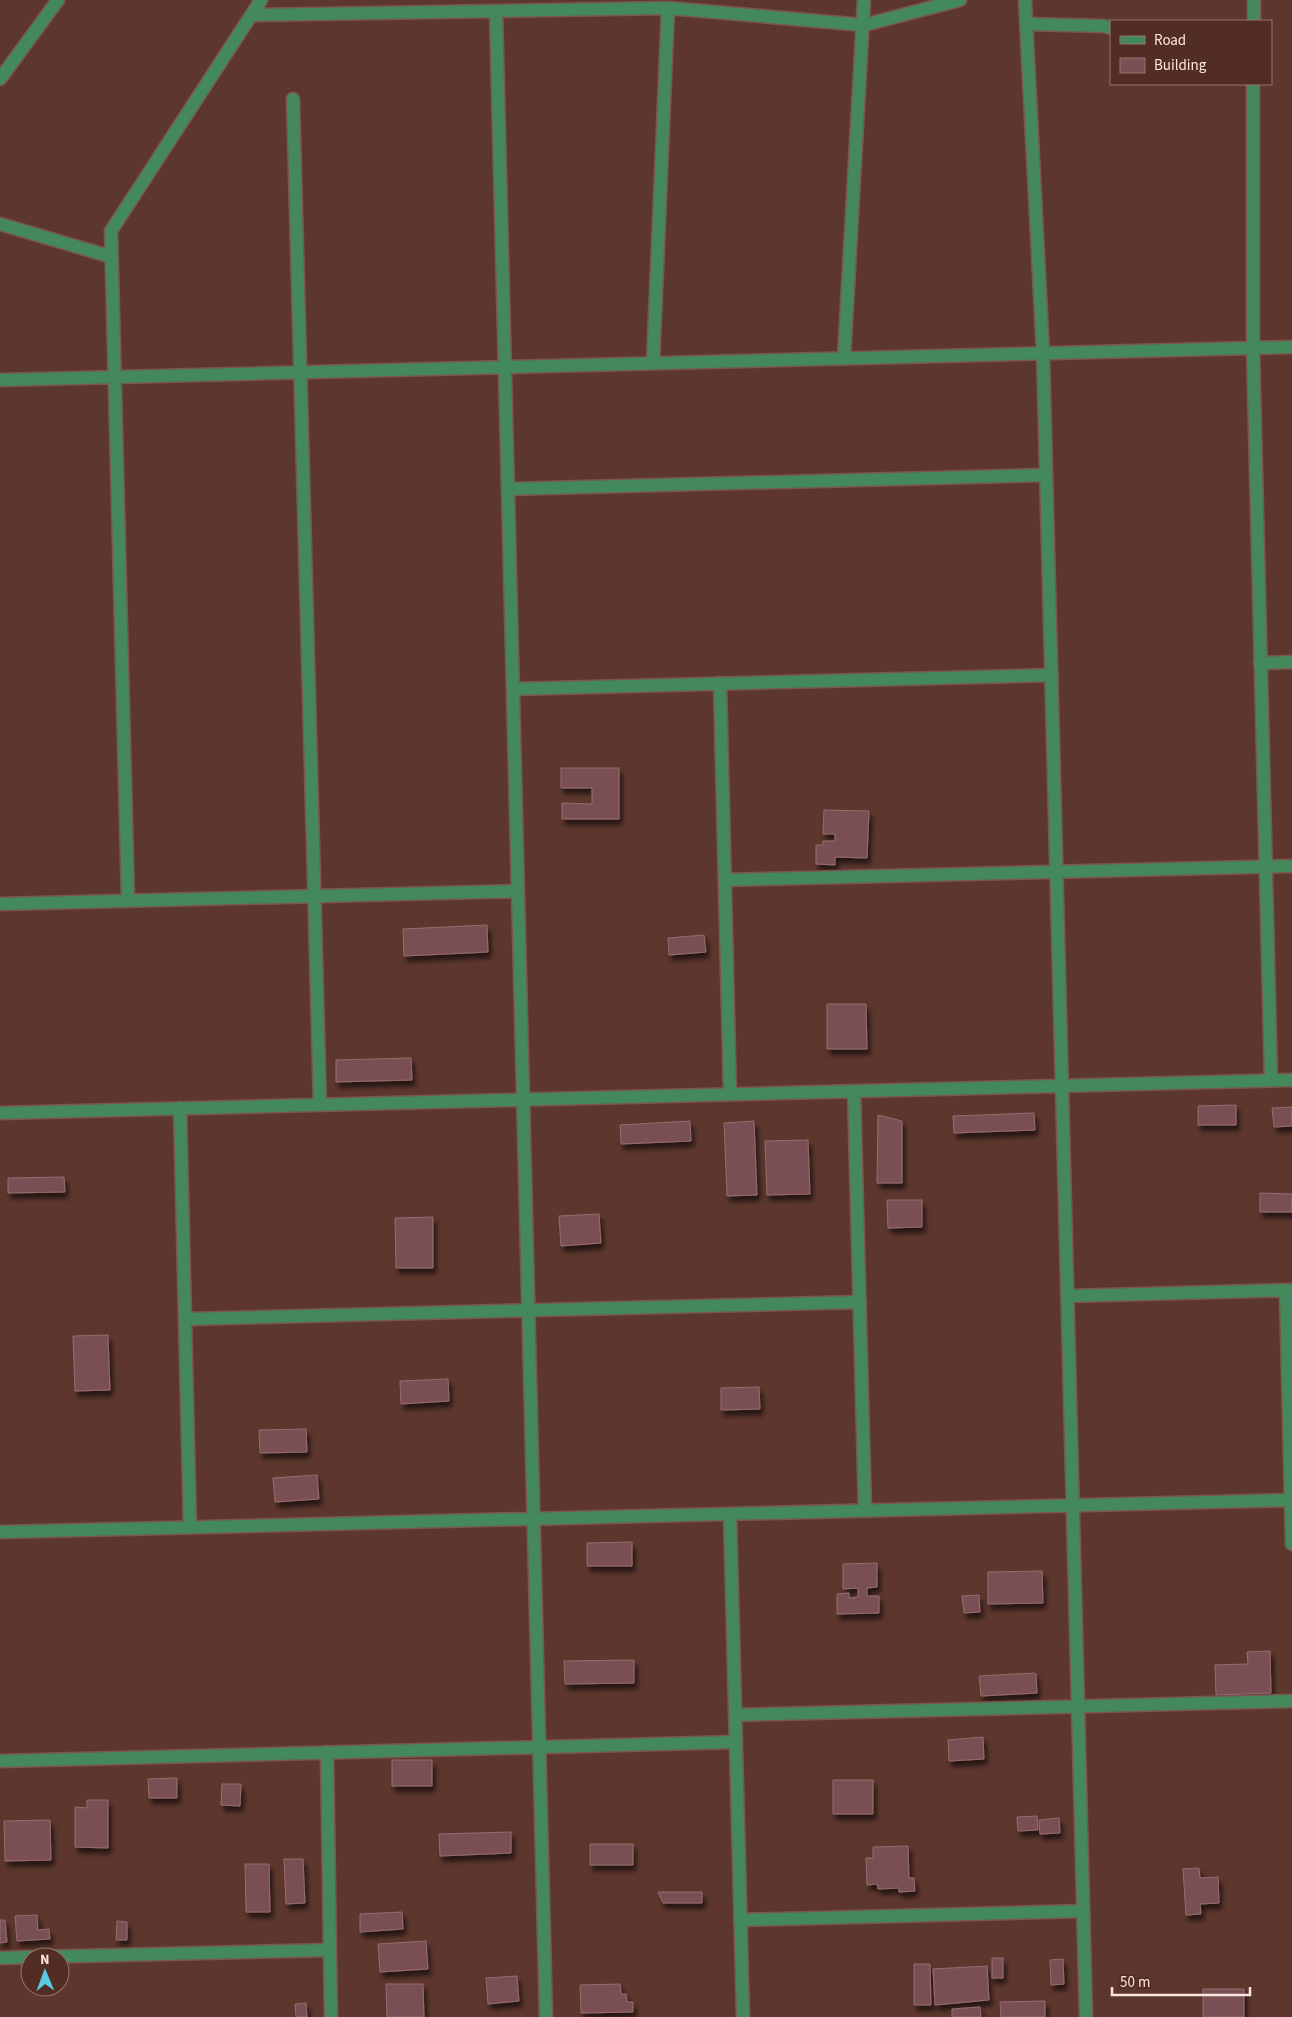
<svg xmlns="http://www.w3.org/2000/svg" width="1292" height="2017" font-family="'Source Sans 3',sans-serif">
<defs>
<filter id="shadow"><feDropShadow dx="3" dy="5.5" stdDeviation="2.5" flood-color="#0009"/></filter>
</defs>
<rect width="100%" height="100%" fill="#5d372e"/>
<path fill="#795053" stroke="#986c6f" filter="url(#shadow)" d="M561,768H619V819H562V803L592,804V788H561Z
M824,810L869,811L867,858L835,857V865L816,864V845H823V841H835V834H823Z
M487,925L488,952L404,956L403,929Z
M704,935L706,952L669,955L668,938Z
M827,1004H866L867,1049H827Z
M411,1058L412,1080L336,1082V1060Z
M1236,1105V1125H1198V1106Z
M1292,1107V1126L1274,1127L1272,1108Z
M1034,1113L1035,1130L954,1133L953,1116Z
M878,1115L902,1121V1183H877Z
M690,1121L691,1141L621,1144L620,1125Z
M754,1121L757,1195L727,1196L724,1123Z
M808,1140L810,1194L767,1195L765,1141Z
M64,1177L65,1192L8,1193V1178Z
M1260,1193L1292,1194V1212H1260Z
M887,1200H922V1227L888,1228Z
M599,1214L601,1243L561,1246L559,1216Z
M433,1217V1268H396L395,1218Z
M108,1335L110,1390L75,1391L73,1336Z
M448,1379L449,1401L401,1404L400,1381Z
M759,1387L760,1409L721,1410V1388Z
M306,1429L307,1452L260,1453L259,1430Z
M317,1475L319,1499L275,1502L273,1478Z
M632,1542V1566H587V1543Z
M877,1563V1587L867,1588V1596H879V1613L837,1614V1594L849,1593V1598L858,1597V1588L843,1589V1564Z
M1042,1571L1043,1603L988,1604V1572Z
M979,1595L980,1612L964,1613L962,1596Z
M1270,1651L1271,1693L1216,1695L1215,1665L1248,1664L1247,1652Z
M634,1660V1683L565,1684L564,1661Z
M1034,1673L1036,1674L1037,1693L981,1696L979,1676Z
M983,1737L984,1759L949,1761L948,1740Z
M392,1760H432V1786H392Z
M177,1778V1798H149L148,1779Z
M833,1780H873V1814H833Z
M222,1784H241L240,1806L221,1805Z
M87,1800H108V1848L75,1847V1807L87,1808Z
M1037,1816L1038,1830L1018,1831L1017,1817Z
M1059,1818L1060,1833L1040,1834L1039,1820Z
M50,1820L51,1860L5,1861L4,1821Z
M511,1832V1853L440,1856L439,1834Z
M590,1844H633V1865H590Z
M908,1846L909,1878H914L915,1891L899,1892V1888L878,1889L877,1884L867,1885L866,1858H873V1847Z
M284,1859H303L305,1903L286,1904Z
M245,1864H269L270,1912H246Z
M1199,1868L1200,1878L1218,1877L1219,1903L1200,1904L1201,1914L1186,1915L1183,1869Z
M658,1892H702V1903H663Z
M402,1912L403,1929L360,1932V1914Z
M37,1915L38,1930L49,1929L50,1939L17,1941L15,1916Z
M0,1920H5L7,1942L0,1943Z
M117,1921L127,1922V1940H116Z
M426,1941L428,1969L380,1972L378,1944Z
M992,1958H1003V1978H992Z
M1063,1959L1064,1984L1051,1985L1050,1960Z
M914,1964H930L931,2005H914Z
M987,1966L989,2000L935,2005L933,1969Z
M517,1976L519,2001L488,2004L486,1978Z
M386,1984H423L424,2017H387Z
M620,1984L621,1994H626L627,2002H633V2012L581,2013L580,1985Z
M1203,1989H1244V2017H1203Z
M1045,2001V2017H1001L1000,2002Z
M306,2003L307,2017H296L295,2004Z
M980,2007L981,2017H952V2009Z"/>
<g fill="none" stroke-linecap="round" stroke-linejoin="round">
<defs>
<path id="minor" d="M1025,0L1043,353L1086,2017
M496,11L546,2017
M252,15L668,8L864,25L960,0
M1254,21V0
M1027,24L1104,26L1111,28
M0,79L58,0
M1253,84V348L1271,1080
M293,99L320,1105
M0,224L112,257
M844,358L864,0
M653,363L668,8
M0,380L1292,347
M508,489L1046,475
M1260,663L1292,662
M720,683L730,1094
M513,689L1052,675
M725,880L1292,866
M128,901L111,231L261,0
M0,904L518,891
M854,1091L865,1511
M180,1108L190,1528
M0,1113L1292,1080
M1286,1291L1292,1544
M1067,1296L1292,1290
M185,1319L860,1302
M730,1514L743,2017
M0,1532L1292,1500
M735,1715L1292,1701
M327,1752L331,2017
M0,1761L736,1742
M740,1920L1083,1911
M35,1957L330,1950
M0,1958L30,1957"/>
</defs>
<use href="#minor" stroke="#7a564e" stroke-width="15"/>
<use href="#minor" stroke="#44885d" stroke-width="12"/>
</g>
<rect x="1110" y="20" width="162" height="65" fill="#512d24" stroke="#96776f"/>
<rect x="1120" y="36" width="25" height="8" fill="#44885d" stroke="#96776f"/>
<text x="1154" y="45" font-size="15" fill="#fde5df">Road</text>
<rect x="1120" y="58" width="25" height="15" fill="#795053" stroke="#96776f"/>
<text x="1154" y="70" font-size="15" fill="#fde5df">Building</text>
<g transform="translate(45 1972) rotate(359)"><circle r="24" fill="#512d24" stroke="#96776f"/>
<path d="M0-4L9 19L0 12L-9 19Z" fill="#57c9e1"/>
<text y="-8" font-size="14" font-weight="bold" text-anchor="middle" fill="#fde5df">N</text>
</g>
<path d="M1112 1987v8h138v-8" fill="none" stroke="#fde5df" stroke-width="2.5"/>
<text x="1120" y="1987" font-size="15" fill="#fde5df" stroke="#512d24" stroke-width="4" paint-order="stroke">50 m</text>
</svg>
